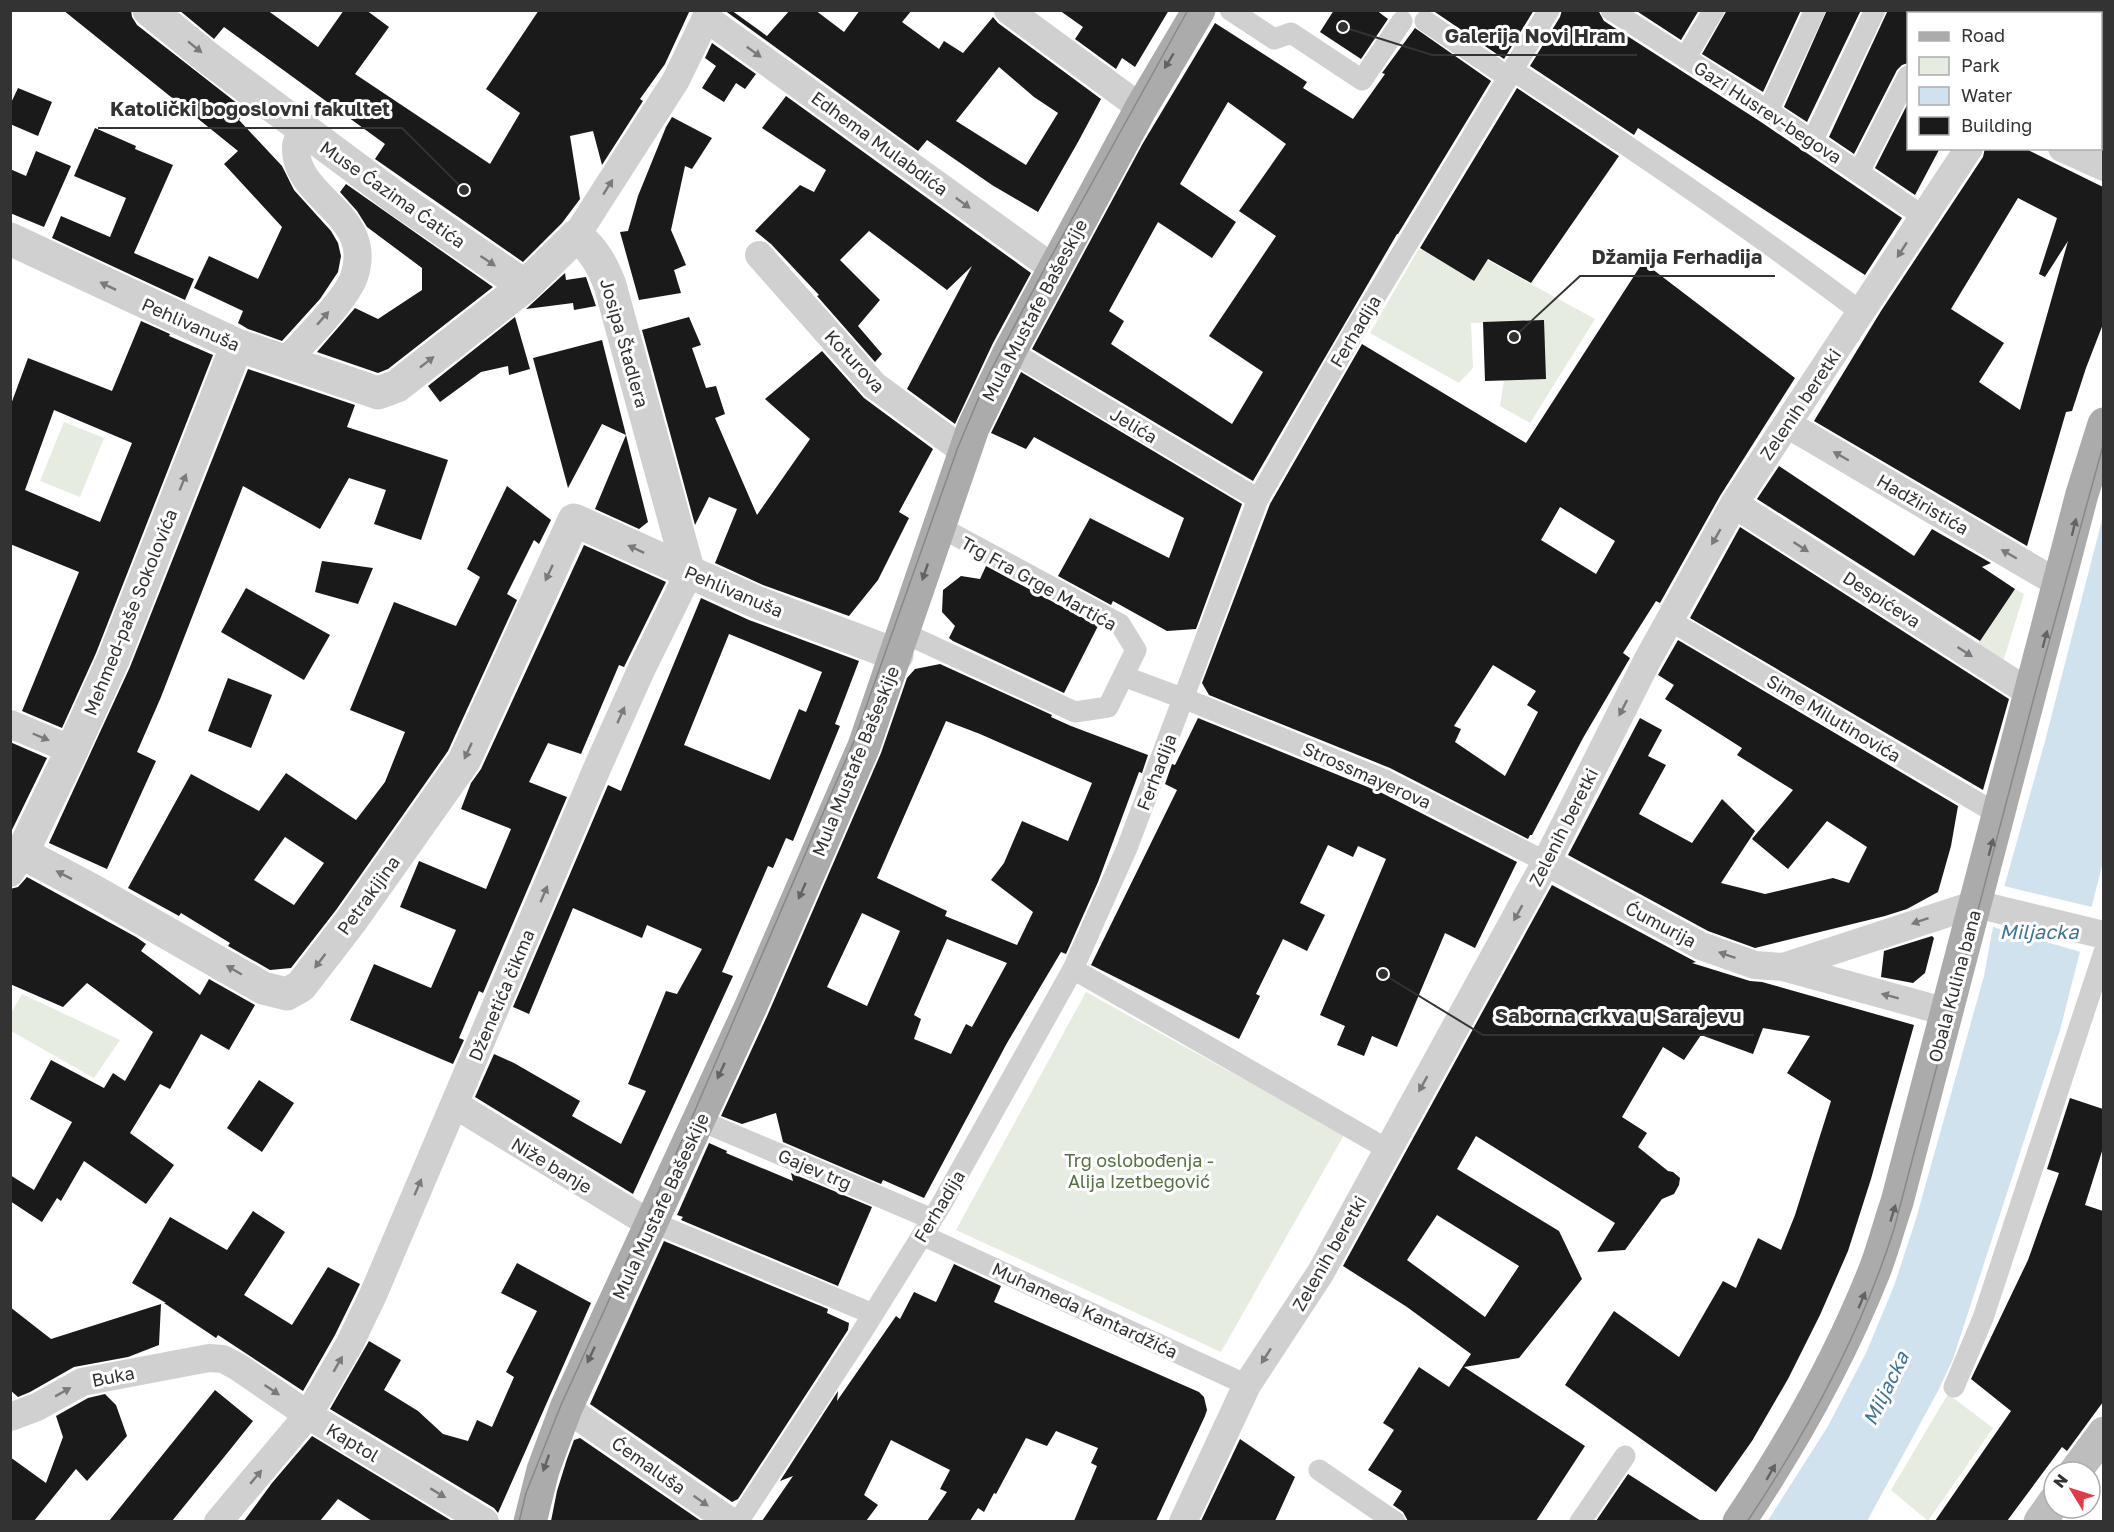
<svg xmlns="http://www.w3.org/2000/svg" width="2114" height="1532" font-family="'Golos Text',sans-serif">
<rect width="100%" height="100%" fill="#fff"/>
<path fill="#e6ecdf" d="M1418,250H1424L1473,281L1487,260L1595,319L1530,423L1500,406L1504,380L1544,321L1471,323L1473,368L1459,383L1370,333Z
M64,422L104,438L80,497L40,481Z
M2015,589L2024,594L2002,665L1975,648Z
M1086,992L1344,1135L1221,1352L956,1230Z
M22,994L120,1040L94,1078L11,1031V1013Z
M1948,1394L1993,1428L1928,1521L1891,1490Z"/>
<path fill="#cfe2ee" d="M2103,516V862L2060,1030L1953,1359L1938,1391L1867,1521L1767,1522L1828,1426L1866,1353L1894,1286L1916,1219L1984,976L1993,927L2045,741Z"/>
<path fill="#fff" d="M2004,886L2092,907L2081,952L1993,927Z"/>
<path fill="#1a1a1a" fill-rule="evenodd" d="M63,10H131L132,17L137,25L247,111L239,120L282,166L294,190L331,231L338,243L341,256L338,272L320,299L282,341L248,329L238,323L243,311L194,288L209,256L258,279L282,227L224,164L238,151Z
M179,10H267L318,47L344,10H366L389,27L355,74L490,164L520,113L486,89L539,10H690L665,64L640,99L643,101L602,165L593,131L570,136L580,199L562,223L523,262L375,159L385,144L224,27L214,39Z
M724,10H731L767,36L790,10H815L844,32L860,10H912L902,22L939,49L944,41L963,53L993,17L998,23L1101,99L1078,142L1038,212L992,185L927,140L918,151ZM999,67L1034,97L1058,113L1026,165L956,121Z
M1059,10H1169L1135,67L1122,58L1116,69L1075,39L1083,27Z
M1334,10H1376L1388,19L1361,59L1320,32Z
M1432,10H1534L1504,59Z
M1562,10H1598L1604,21L1761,122L1902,218L1865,275L1638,128L1634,135L1530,66L1560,17Z
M1635,10H1699L1681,40Z
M1727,10H1801L1763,92L1702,54Z
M1827,10H1861L1807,122L1784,107Z
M1888,10H1908V63L1902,65L1897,70L1854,154L1829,137Z
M1215,23L1307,82L1303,88L1353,119L1385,74L1382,73L1415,28L1491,81L1398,234H1397L1253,481L1032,349L1143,143ZM1228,102L1286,144L1239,211L1276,236L1209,336L1263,372L1232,424L1111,344L1124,321L1109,311L1158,222L1212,258L1236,222L1180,184Z
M712,43L756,74L745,89L736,83L724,102L702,88L716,66L705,58Z
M18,88L52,102L38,136L10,124V105Z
M1517,88L1619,156L1531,283L1488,259L1474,281L1420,248Z
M786,96L1031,273L993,343L955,424L907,389L972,266L947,290L869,231L840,260L880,300L858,326L882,354L875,362L817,296L819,295L771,244L755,231L800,185L814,192L826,170L762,128Z
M1908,103V148H1940L1915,195L1875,168Z
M672,117L712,138L692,169L685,166L671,230L686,265L674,270L681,293L639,300L620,232L628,231L638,196L666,127Z
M95,128L136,146L135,149L173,165L134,253L194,279L185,300L52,238L61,216L110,237L126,198L74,176Z
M1985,148H2024L2103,187V324L2086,368L2072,411L2066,412L2027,546L1814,421L1881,311L1983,157ZM2018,198L2057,218L2039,274L2045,277L2068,241L2020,410L1979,382L2004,343L1951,309Z
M36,151L71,166L44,227L10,213V169L26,176Z
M346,184L493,287L388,369L378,373L317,352L355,308L378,319L422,290V268L367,227L357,211L340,192Z
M1643,262L1795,378L1720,496L1660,603L1656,601L1623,653L1630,658L1583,738L1532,835H1530L1528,839L1390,768L1209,695L1202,683L1270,504L1362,344L1526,443ZM1560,507L1615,541L1596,574L1541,540ZM1493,665L1536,691L1527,705L1538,712L1505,776L1455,742L1461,729L1454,726Z
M565,273L566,280L586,277L596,306L574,310L573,303L526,309Z
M515,317L530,369L509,375L508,366L481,372L440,402L428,386Z
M689,317L701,345L692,348L706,388L716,386L725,414L715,418L757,515L810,439L765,399L822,351L864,398L933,449L899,512L909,518L878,580L849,616L763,585L715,563L737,509L709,497L695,525L642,330Z
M1544,320L1546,379L1485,381L1483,322Z
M141,321L170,334L169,336L213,355L96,653L62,728L22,711L79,572L10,544V407L28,358L112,391ZM54,410L132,443L100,522L25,490Z
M602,340L648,522L639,529L595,509L626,435L602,424L568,488L533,358Z
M248,369L355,405L347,427L448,460L421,540L374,524L386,490L349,478L320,529L243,486L161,697L137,752L156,761L107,869L49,843L130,667Z
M1021,372L1242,504L1196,629L1167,631L1113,601L1111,605L1058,576L1090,518L1169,558L1184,518L1034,437L1026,449L991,433Z
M1779,466L1914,556L1932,529L1991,563L1982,567L2015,589L1980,641L1757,499Z
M507,486L551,520L539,544L534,540L507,594L517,600L448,751L336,910L291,968L270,970L228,946L230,943L181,913L179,916L128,888L191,774L259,811L286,773L356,820L385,782L405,732L350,710L394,602L456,626L480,577L467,569ZM285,837L324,863L294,905L254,880Z
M1740,527L2009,699L1983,790L1690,618Z
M584,545L666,582L624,667L619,665L581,754L548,743L529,782L567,797L483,993L479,991L459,1038L464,1040L453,1064L350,1020L374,964L431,988L456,930L400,907L419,861L486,889L511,829L461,809L471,783L481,769Z
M322,561L373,568L358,604L315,592Z
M986,566L1098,626L1064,693L953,641L949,638L955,626L942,612L943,590L961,576L980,579Z
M246,588L330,635L304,680L221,632Z
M701,598L749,620L859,661L835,724L840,726L793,841L786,838L773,868L768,866L722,972L733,976L633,1194L475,1097L494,1054L514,1063L580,1101L572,1116L621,1144L646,1091L628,1084L666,991L677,994L702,949L647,925L642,938L573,908L529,1014L513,1007L608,785L621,791ZM729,634L822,672L806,712L799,709L770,780L684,745Z
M1678,640L1958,806L1951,846L1938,892L1907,909L1885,916L1755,948L1708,931L1568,855L1640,718L1662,730L1648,756L1666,765L1639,814L1692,843L1722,799L1755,831L1721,883L1765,894L1833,878L1849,883L1867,847L1827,821L1788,869L1752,839L1793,790L1737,755L1742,748L1665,699L1674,685L1658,675Z
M940,664L1052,715L1051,717L1071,726L1148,755L1142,773L1139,772L1098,882L1066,954L1061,952L1007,1043L924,1198L883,1180L881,1184L783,1142L776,1113L742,1124L721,1116L768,1014L881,753L907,678L915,669ZM946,721L980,734L1092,783L1068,841L1022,821L1004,863L991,880L1033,912L1017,945L945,916L947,911L877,878ZM862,913L900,931L867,1006L827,987ZM947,939L1007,963L972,1027L966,1024L951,1054L914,1039L921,1019L914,1015Z
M228,678L272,695L251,748L208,731Z
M1198,718L1380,792L1517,862L1475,948L1445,933L1397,1047L1372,1036L1364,1056L1337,1045L1345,1026L1320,1015L1386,859L1358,846L1353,857L1328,845L1300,903L1325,915L1307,951L1283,939L1256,994L1260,996L1239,1039L1091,965L1177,790L1165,784L1172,764L1175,765Z
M10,742L47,758L10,834Z
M27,877L136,937L146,944L141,951L200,995L209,979L255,1005L229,1050L201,1034L170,1089L160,1084L130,1133L174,1165L146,1204L84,1161L61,1201L57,1198L42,1222L10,1201V1175L34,1190L72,1122L30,1099L51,1060L104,1088L113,1073L125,1081L153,1032L87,983L63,1007L10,984V889L18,887Z
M1552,885L1696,962L1692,963L1750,981L1762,982L1914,1025L1871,1179L1848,1251L1820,1315L1788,1379L1752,1441L1716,1492L1565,1385L1614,1311L1679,1357L1723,1281L1736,1288L1758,1238L1781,1250L1795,1215L1831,1101L1787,1073L1810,1036L1763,1028L1753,1054L1701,1035L1684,1060L1663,1047L1622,1117L1647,1133L1638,1147L1668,1171L1673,1172L1680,1178L1679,1185L1674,1194L1662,1199L1625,1250L1597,1252L1615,1223L1476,1136L1457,1169L1559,1231L1582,1279L1519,1358L1464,1367L1585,1446L1536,1521H1408L1403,1512L1393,1505L1402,1491L1368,1470L1394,1430L1383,1423L1419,1367L1449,1387L1471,1354L1407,1307L1343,1266ZM1437,1215L1519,1266L1485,1317L1407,1260Z
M1932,936L1934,938L1925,973L1913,983L1881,977L1884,951Z
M259,1080L294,1103L262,1152L227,1128Z
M2070,1098L2103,1109V1148L2085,1205L2103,1211V1402L2067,1451L2062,1447L2007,1521H1935L2011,1411L1971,1379L2028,1260L2059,1173L2047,1169Z
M709,1143L727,1151L726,1153L793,1181L791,1173L872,1207L838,1286L681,1220L683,1217L677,1215Z
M253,1211L285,1232L244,1295L292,1325L328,1267L360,1284L335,1335L303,1391L218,1335L216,1338L164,1303H166L132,1283L170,1217L227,1250Z
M664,1241L828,1309L827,1313L849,1323L848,1330L738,1499L732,1502L590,1404Z
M517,1263L591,1303L498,1513L494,1508L330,1409L369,1341L401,1360L384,1390L418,1411L443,1434L468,1441L477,1420L492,1427L514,1377L506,1372L537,1311L501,1293Z
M954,1264L1001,1286L994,1302L1199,1392L1204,1397L1207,1410L1205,1416L1156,1521H1074L1097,1466L1091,1463L1098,1448L1056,1431L1047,1446L1026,1438L996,1494L994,1493L984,1512L978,1508L970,1521H927L947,1492L940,1489L950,1470L891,1440L864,1495L878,1505L866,1521H762L793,1476L780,1481L838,1391L837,1401L896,1316L900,1319L914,1292L936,1302Z
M161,1304L159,1345L128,1357L74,1367L30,1392L18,1397L10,1390V1307L51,1339Z
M215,1390L253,1421L229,1451L172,1521H109Z
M105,1394L116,1405L127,1436L87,1481L76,1469L34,1521H10V1457L46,1483L63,1437L56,1416L88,1398Z
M312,1436L452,1521H372L338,1499L320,1521H244L272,1483Z
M580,1438L701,1521H551L557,1491L567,1459L574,1440Z
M1240,1439L1295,1477L1275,1521H1201Z
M1628,1474L1701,1521H1596Z"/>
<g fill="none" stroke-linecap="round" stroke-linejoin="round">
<path stroke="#d0d0d0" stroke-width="21" d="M1230,10L1274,39L1291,33L1362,80L1402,21
M1611,10L1768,111L1924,217
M1933,10L1938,14
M2020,14L2022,10
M1425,21L1508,77
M1685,58L1714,10
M1512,70C1631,147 1748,227 1861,312
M1768,111L1815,10
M1812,142L1875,10
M1859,172L1908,76
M1010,351L1258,499
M1669,620L1999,815
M904,633L1075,712L1108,707L1136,650L1120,624L940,527
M1123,676L1193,702L1385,780L1546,862
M1073,969L1387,1149
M699,1120L932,1219
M652,1222L873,1314
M922,1235L1247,1385
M1954,1387L1983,1318L2104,952
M1319,1470L1395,1522
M738,1522L862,1332L941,1205L1073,969L1127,848L1258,499L1354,332L1549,10
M1580,1522L1625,1456"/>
<path stroke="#d0d0d0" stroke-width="28" d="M1008,10L1141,108
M706,18L1054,269
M2062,148L2104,167
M576,236L676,80L706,18L707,10
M759,255L874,385L965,452
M285,362C302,343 346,300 354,277C376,213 293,199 296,146C296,141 301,135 304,130
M1787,424L2059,584
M1734,504L2030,693
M10,724L72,750
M1546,862L1701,946L1755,965L1783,967L1947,1012
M10,873L22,853
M1783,967L1976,904L2104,935
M454,1104L637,1216L652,1222
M566,1408L731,1522
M10,1417L37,1407L82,1382L209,1358L223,1359L238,1367L308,1415L485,1522
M218,1522L308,1415L350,1343L373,1295L598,766L642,668L689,573
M1183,1522L1247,1385L1321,1272L1546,862L1648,659L1734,504L1969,148"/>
<path stroke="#d0d0d0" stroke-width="33" d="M149,10L208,58L396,198L525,286
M10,239L237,345L378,393L397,386L525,286L576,236C594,249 602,265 610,285L689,573
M237,345L113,660L72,750L22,853L92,890L263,988L287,994L301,986L351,921L464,761L574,520L756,602L897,655"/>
<path stroke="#bdbdbd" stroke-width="33" d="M2075,1472L2104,1433
M2040,1522L2054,1502"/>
<path stroke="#ababab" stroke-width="33" d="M530,1522L543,1470L566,1408L751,1006L864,746L973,428L1010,351L1141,108L1199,10
M1739,1522C1792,1443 1839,1360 1874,1272C1883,1249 1889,1225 1897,1202L2082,494L2104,424"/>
<path stroke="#888" stroke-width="1.5" d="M519,1522L526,1493L561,1405L684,1136L854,741L958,447L988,376L1047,264L1188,10
M1747,1522C1808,1431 1861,1333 1894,1229L2038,682L2104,442"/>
</g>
<defs><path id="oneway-solid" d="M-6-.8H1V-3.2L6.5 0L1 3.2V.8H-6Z" transform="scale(1.5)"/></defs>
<g fill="#7a7a7a">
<use href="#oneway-solid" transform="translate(195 47) rotate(39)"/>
<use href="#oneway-solid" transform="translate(754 52) rotate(36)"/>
<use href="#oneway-solid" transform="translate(608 187) rotate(-58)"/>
<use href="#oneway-solid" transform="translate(963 203) rotate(36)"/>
<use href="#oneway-solid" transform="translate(1902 250) rotate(123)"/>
<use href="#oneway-solid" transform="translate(488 261) rotate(34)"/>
<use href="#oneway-solid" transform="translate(108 286) rotate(-154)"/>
<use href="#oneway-solid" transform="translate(323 318) rotate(-49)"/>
<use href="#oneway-solid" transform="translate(427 362) rotate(-38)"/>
<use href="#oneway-solid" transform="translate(1841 456) rotate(-150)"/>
<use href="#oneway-solid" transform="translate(183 482) rotate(-68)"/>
<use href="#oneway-solid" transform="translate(1716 537) rotate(120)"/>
<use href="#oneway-solid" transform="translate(1801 547) rotate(33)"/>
<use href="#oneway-solid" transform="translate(636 549) rotate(-155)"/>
<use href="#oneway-solid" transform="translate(2009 554) rotate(-150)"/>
<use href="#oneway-solid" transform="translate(549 573) rotate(115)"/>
<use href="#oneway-solid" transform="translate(1965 652) rotate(33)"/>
<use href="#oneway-solid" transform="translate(1623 708) rotate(117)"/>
<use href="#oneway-solid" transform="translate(621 715) rotate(-66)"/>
<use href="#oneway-solid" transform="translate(41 737) rotate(23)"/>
<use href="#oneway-solid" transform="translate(468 751) rotate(115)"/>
<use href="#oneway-solid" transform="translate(64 875) rotate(-153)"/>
<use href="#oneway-solid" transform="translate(544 894) rotate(-67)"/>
<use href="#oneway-solid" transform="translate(1518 913) rotate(119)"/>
<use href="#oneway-solid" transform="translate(1920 921) rotate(161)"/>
<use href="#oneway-solid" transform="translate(1727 955) rotate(-161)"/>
<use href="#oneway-solid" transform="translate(320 961) rotate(127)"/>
<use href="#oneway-solid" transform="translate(234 970) rotate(-150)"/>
<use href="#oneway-solid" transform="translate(1890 996) rotate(-165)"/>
<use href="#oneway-solid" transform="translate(1423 1084) rotate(119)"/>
<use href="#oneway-solid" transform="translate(418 1187) rotate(-67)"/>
<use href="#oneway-solid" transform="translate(1266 1356) rotate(123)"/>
<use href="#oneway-solid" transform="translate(338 1364) rotate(-60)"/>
<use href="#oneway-solid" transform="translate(272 1390) rotate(34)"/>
<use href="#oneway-solid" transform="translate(63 1392) rotate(-29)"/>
<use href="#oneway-solid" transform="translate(256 1477) rotate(-50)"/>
<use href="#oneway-solid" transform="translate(438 1493) rotate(31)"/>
<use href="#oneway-solid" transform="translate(701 1501) rotate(35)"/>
</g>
<g fill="#636363">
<use href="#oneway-solid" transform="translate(1169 61) rotate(121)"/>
<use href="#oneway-solid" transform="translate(2074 527) rotate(-76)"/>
<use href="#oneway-solid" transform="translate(925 572) rotate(109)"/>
<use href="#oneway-solid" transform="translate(2045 639) rotate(-75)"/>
<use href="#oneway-solid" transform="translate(1991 847) rotate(-75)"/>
<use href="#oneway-solid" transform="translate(802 891) rotate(114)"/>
<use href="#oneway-solid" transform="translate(721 1071) rotate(115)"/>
<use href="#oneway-solid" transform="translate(1893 1213) rotate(-73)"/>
<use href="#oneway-solid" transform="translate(1862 1300) rotate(-67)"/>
<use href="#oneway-solid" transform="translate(591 1355) rotate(115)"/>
<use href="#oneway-solid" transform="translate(546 1463) rotate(110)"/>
<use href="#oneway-solid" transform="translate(1771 1472) rotate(-60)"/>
</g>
<g text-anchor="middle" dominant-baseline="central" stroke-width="6" stroke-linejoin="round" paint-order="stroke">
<g font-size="18" fill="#333" stroke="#fff">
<text transform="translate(1768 112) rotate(33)">Gazi Husrev-begova</text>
<text transform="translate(880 143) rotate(36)">Edhema Mulabdića</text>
<text transform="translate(393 194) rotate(35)">Muse Ćazima Ćatića</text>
<text transform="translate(1034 310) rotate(-62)">Mula Mustafe Bašeskije</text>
<text transform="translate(191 324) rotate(24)">Pehlivanuša</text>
<text transform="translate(1355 331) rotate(-59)">Ferhadija</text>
<text transform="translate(625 343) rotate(74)">Josipa Štadlera</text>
<text transform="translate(855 361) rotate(47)">Koturova</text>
<text transform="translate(1800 404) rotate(-56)">Zelenih beretki</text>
<text transform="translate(1134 425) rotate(31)">Jelića</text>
<text transform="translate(1923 504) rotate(30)">Hadžiristića</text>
<text transform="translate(1039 583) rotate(29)">Trg Fra Grge Martića</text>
<text transform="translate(734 591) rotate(23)">Pehlivanuša</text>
<text transform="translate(1882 599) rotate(33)">Despićeva</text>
<text transform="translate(130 612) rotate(-68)">Mehmed-paše Sokolovića</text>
<text transform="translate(1834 718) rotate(31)">Sime Milutinovića</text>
<text transform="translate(855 761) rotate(-68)">Mula Mustafe Bašeskije</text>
<text transform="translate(1156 772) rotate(-69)">Ferhadija</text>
<text transform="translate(1367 775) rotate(24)">Strossmayerova</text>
<text transform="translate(1563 827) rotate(-63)">Zelenih beretki</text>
<text transform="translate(368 895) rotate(-54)">Petrakijina</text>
<text transform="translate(1661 924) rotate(28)">Ćumurija</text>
<text transform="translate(1954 986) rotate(-75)">Obala Kulina bana</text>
<text transform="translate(501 995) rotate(-67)">Dženetića čikma</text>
<text transform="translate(552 1165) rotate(31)">Niže banje</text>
<text transform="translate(815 1169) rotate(23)">Gajev trg</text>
<text transform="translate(660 1206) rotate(-65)">Mula Mustafe Bašeskije</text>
<text transform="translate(939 1206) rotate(-59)">Ferhadija</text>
<text transform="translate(1329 1253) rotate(-60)">Zelenih beretki</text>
<text transform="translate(1085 1310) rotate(25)">Muhameda Kantardžića</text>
<text transform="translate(113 1376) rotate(-11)">Buka</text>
<text transform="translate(353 1442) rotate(31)">Kaptol</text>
<text transform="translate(649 1465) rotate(35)">Ćemaluša</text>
</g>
<g font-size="18" fill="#56703f" stroke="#fff">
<text x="1139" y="1160">Trg oslobođenja -<tspan x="1139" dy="21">Alija Izetbegović</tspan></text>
</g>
<g font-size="20" font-style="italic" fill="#3f7597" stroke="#fff">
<text x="2039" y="931">Miljacka</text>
<text transform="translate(1885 1388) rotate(-64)">Miljacka</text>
</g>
</g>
<path fill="none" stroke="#333" stroke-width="2" d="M1343 27L1432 55H1637M464 190L402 128H98M1514 337L1580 276H1775M1383 974L1483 1035H1754"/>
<g fill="#333" stroke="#fff" stroke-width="2">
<circle cx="1343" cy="27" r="6"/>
<circle cx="464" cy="190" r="6"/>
<circle cx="1514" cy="337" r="6"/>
<circle cx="1383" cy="974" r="6"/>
</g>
<g font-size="20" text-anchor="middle" font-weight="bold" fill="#333" stroke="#fff" stroke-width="6" stroke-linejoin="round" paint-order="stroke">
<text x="1535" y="43">Galerija Novi Hram</text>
<text x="250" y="116">Katolički bogoslovni fakultet</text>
<text x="1677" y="264">Džamija Ferhadija</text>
<text x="1618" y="1023">Saborna crkva u Sarajevu</text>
</g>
<rect width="2114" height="1532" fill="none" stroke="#333333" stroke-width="24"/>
<rect x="1907" y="12" width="195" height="138" fill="#ffffff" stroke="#adadad" stroke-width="1.5"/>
<rect x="1919" y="32" width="30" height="9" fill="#ababab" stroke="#adadad" stroke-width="1.5"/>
<text x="1961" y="42" font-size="18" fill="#333333">Road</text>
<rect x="1919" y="57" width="30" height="18" fill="#e6ecdf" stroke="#adadad" stroke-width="1.5"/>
<text x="1961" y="72" font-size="18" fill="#333333">Park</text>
<rect x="1919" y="87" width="30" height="18" fill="#cfe2ee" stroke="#adadad" stroke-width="1.5"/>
<text x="1961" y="102" font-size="18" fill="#333333">Water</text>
<rect x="1919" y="117" width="30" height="18" fill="#1a1a1a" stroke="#adadad" stroke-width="1.5"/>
<text x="1961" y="132" font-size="18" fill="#333333">Building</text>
<g transform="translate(2072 1490) rotate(308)"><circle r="28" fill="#ffffff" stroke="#adadad" stroke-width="1.5"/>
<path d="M0-4.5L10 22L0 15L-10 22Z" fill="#e63946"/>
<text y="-9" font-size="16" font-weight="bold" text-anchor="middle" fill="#333333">N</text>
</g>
</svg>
